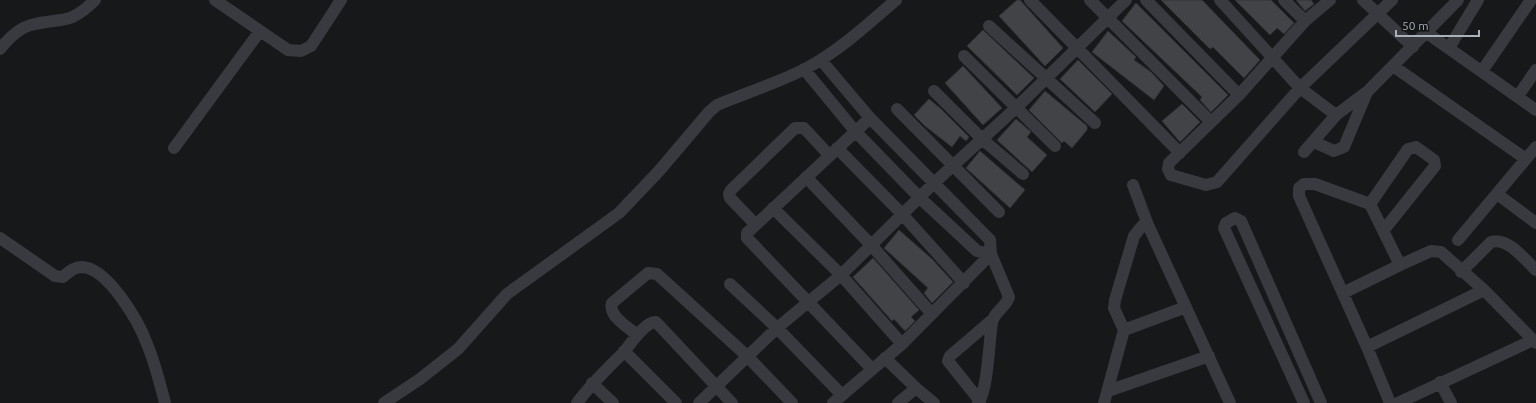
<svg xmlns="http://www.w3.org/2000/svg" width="1536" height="403" font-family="Ubuntu,sans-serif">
<rect width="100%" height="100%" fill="#171819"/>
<path fill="#414347" stroke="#313236" d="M1017,0H1020L1063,48L1045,66L999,16Z
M1161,0H1202L1260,60L1244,78L1213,47L1210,49Z
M1235,0H1271L1294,23L1284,34L1277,28L1270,35Z
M1296,0H1311L1314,4L1305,11Z
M1136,3L1228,95L1211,112L1200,100L1202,97L1122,21Z
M983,30L1034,78L1017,95L967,46Z
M1108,31L1136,57L1134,60L1151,72L1164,86L1154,100L1092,52Z
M1078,60L1112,94L1095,112L1060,79Z
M963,66L1002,108L983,125L945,83Z
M1045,91L1087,126V130L1072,148L1064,141L1062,143L1029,110Z
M929,99L941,109L969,137L966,141L960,136L952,147L925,126L914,115Z
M1182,104L1200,122L1180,142L1162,121Z
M1016,119L1031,132L1027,137L1047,155L1032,172L997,140Z
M980,151L1025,190L1010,208L966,168Z
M899,230L932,259L953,282L932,303L924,293L928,288L884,248Z
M873,258L919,310L911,317L915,321L905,331L894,319L892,321L853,277Z"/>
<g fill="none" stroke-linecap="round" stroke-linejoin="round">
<path stroke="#383a3f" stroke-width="12" d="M215,0L288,50L301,51L311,46L341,0
M1030,0L1180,153
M1090,0L1211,122
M1146,0L1239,95
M1220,0L1300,88L1336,115
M1284,0L1305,21
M1330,0L1305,21L1239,95L1169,163L1168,169L1171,175L1206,185L1217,182L1300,88L1392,0
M1363,0L1413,47
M989,26L1095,123
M1427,33L1536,110
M1449,48L1478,0
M0,49C8,39 19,28 31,25C62,17 69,26 95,0
M964,56L1055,146
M821,60L870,118L990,240L991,254L1009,297C1006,307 993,313 992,323C989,340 988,392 978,403
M1393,66L1526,159
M804,69L855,131L920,198L977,251L991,254
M1482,71L1531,0
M934,91L982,139L1023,174
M1518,96L1536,70
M897,109L999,212
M870,118L747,233V238L872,369
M1314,142L1334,151L1344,147L1367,92
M174,148L260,31
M837,148L902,214L964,283
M1304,152L1336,115L1368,91L1458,0
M806,177L872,246L932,314
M1133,185L1148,225L1230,403
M1497,194L1536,223
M1370,204L1408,149L1416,147L1434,160L1435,166L1383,231
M773,208L841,275L902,344
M756,225L730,198L729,194L731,190L795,128H804L829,155
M0,238L55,276L63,277C69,272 74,267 82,267C108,268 139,322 147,344C155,363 160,383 165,403
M1458,240L1536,147
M1400,265L1431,251L1441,252L1484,290L1536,343
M1461,272L1491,242C1508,237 1524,259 1536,270
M730,284L777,328L842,395
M1343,293L1400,265L1370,204L1315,184H1304L1299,188V196L1367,347L1390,403
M1124,330L1114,308L1115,300L1134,236L1142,226L1148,225
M637,335C628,327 608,316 612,303L648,273L657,274L747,356L792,403
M1367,347L1484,290
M624,351L676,403
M885,358L916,388L934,403
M1440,382L1451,403
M592,383L613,403
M1108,391L1209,356
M980,401L948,361L950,356L992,320
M384,403L420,379L458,349L507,294L619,213L659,171L709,112L717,105C746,93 777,83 805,69C839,51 867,25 896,0
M577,403C591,384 607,369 623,353C631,344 644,322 656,322L732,403
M699,403L777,328L841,275L934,183L1016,108L1126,0
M833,403L902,344L991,254
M898,403L916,388
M1104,403L1124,330L1186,307
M1304,403L1224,228L1226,223L1235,218L1241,221L1321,403
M1398,403L1533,340"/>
</g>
<path d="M1396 30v6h83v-6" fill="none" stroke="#a9b1ba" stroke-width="2"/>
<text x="1402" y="30" font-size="12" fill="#a9b1ba" stroke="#121315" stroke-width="3" paint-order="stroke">50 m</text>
</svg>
